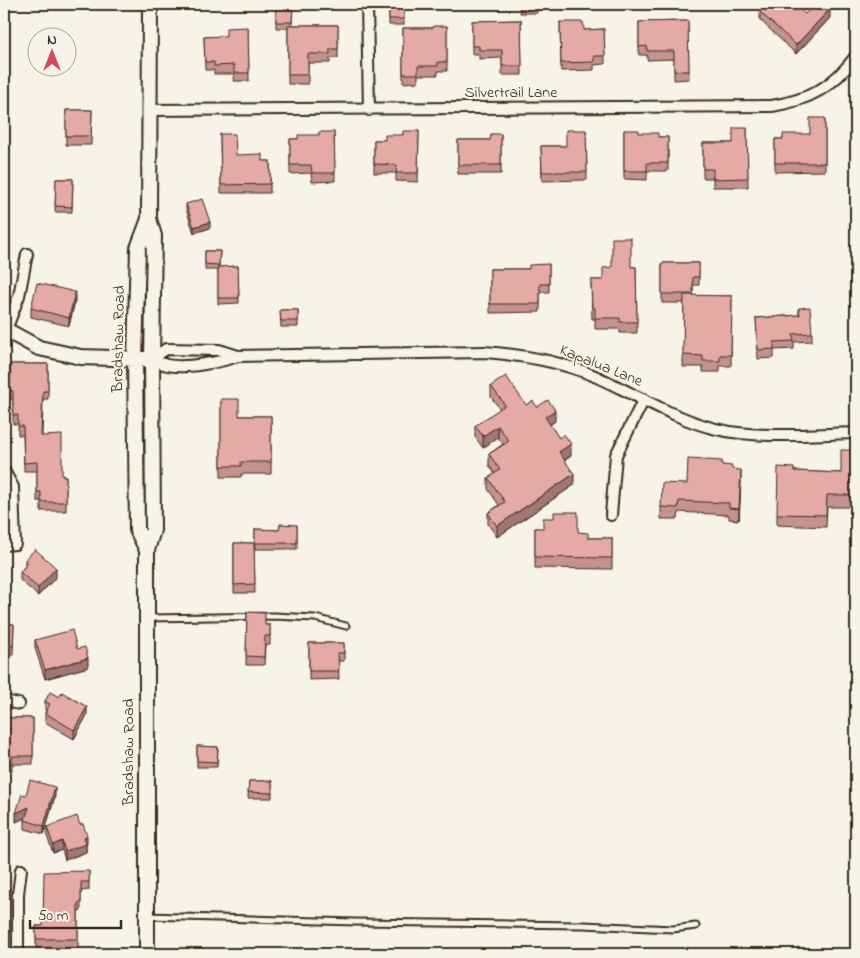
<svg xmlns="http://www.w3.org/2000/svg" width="860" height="958" font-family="'Indie Flower',sans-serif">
<rect width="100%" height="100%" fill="#f7f3e8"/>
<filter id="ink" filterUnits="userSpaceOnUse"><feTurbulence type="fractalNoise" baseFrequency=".02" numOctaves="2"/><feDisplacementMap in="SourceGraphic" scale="10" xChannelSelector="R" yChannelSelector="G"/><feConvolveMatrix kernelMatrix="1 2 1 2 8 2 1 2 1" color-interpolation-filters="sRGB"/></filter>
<g filter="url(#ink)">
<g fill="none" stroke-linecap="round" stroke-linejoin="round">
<defs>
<path id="lane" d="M148,618L274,616L315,618L346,626
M147,916L356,922L583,925L673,929L696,926"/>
<path id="street" d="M367,4L369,110
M855,4H856
M149,110L772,106C809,100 833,87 856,56
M4,335L19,296L27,254
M152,359C157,361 162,364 167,365C185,369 221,362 238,356L485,352C523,355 560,361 595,376C633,393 677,420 716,429C757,439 813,434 856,433
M152,359L166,349L219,350L238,356
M4,471L13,487L15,544L4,545
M611,515L616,455L644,399
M4,701L19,704
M18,954V894L21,870"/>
<path id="secondary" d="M4,329L39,348L81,357L144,359
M147,550L137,530L135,359L138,248L149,219
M147,954V550L153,530L152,359L154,236L149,219L150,4"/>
</defs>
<use href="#lane" stroke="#3b2a1e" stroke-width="9"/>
<use href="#street" stroke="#3b2a1e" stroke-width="14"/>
<use href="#secondary" stroke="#3b2a1e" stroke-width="18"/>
<use href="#lane" stroke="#f7f3e8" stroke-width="5"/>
<use href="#street" stroke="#f7f3e8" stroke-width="10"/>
<use href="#secondary" stroke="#f7f3e8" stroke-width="14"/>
</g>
<path fill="#c5928f" stroke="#3b2a1e" d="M276,4H293L292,25H338V58H330V63H308V84H288V28H276Z
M389,4H404V25H389Z
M519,4H537V13H520Z
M760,12L805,14L830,18L796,54L760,20Z
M521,20L522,75H502V58L479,59V54H472V21Z
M688,21L689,79L674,80V59L647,60V55H639V22Z
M560,22L584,30L604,29L605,64L594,65V70L561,71Z
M447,26V71H438V75H418V82L403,83V28H433Z
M248,27L249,81H234V74H214V70H205L204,37L226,36Z
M66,110H92L91,145H66Z
M825,118V171L775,172V139H783L810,134Z
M747,128L748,187H713V178H703V143H733Z
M586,130L587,180L542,181L541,146H566Z
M624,130L658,137H668V171H647V180L624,179Z
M419,131L418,182L396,181V173H374V140H385Z
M334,132L335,181L312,182L311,173L290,174V139H298Z
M220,134L236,155L262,161H270V193H221Z
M501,134V174H458V140H490Z
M56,179H73L72,212H55Z
M186,204L210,228L194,233L186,209Z
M205,251H220L219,267L238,266L239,303L218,304V270H205Z
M662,263H699V285H693V296H732L731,366H720V372H703V367H683L684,303H662Z
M549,264V292H540V312L490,313V269H529Z
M631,267H636L637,333H620V329H595V319H592L591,280H603Z
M75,301L69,326L31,317V308Z
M799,308L812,333V341L794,342V349L774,350V358L758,359L756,318L799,315Z
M280,310H298V327H281Z
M10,364H48V399H43L42,436L62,476H66V511H41V501H37V471H24L23,435H18V424H13V399H10Z
M491,386L526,405L537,407L555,421L550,425L571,456L565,460L574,485L497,537L488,524V513L499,505L488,489V478L495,474L489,465V454L503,444L498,437L483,448L475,437V426L500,409L491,397Z
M221,399L239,416H271V474H241V477H221Z
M856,450V512H851V507H827L826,527L777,525V514L794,471L841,473Z
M722,465L732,469L741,481L739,520L729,519V515L679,512L678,519H661V507L687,484Z
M297,525V549H255V529L279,530Z
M535,528L578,532L588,538H612V569L535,568Z
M234,543H254L255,593H234Z
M25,560L56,577L38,596L20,580V572L25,566Z
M247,612L265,625H270V645H265L264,665H246Z
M4,624H14L13,655H4Z
M35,640L77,649L88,667L45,679L35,648Z
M309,643H344V661H338L339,679L309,680Z
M45,701L87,715L74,739L45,722V713L46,710H45Z
M4,718H33V764H12V772H4Z
M197,746L218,747L217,767H197Z
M249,781H272V798H248Z
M26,795L55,796L44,834L25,829V820L26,817L16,822Z
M47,827L87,844L86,845V852L65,860L62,850L53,853L47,836Z
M89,871V890L81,891V911L78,912V948H36V926H43Z"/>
<path fill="#a07774" stroke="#3b2a1e" d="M830,9V18L796,54V45Z
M210,222V228L194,233V227Z
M75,292V301L69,326V318Z
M555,410V421L545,428V417Z
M498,426V437L483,448V436Z
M571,444V456L559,463V452Z
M741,470V481L739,520V509Z
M574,474V485L497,537V526Z
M56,568V577L38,596V588Z
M88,658V667L45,679V670Z
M87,707V715L74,739V730Z
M55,787V796L44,834V826Z
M29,807V816L16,822V813Z
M87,836V844L86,845V852L65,860V851L84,837Z
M62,841V850L53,853V845Z"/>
<path fill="#e5aaa6" stroke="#3b2a1e" d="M276,4H293L292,22H276Z
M389,4H404V19H389Z
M519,4H537V7L520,8Z
M767,4H795L805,14L814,4H824L830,9L796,45L760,12Z
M521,20L522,66H502V50H479V46H472V21Z
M688,21L689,71H674V51H647V46L639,47V22Z
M560,22H583L584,30L604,29L605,56H594V62L561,63Z
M288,25H338V49H330V54H308V75H288Z
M433,26H447V62H438V66H418V74H403V28H433Z
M248,27L249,73H234V65L214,66V62H205L204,37L226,36V28Z
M66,110H92L91,136H66Z
M810,118H825V163H775V139H783V134H810Z
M733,128H747L748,178L713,179V169H703V143H733Z
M566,130H586L587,172H542L541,146H566Z
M624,130H639V133H658V137H668V163H647V171H624Z
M403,131H419L418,173H396L397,165L374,164V140H385V135H403Z
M319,132H334L335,173H312L311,165H290V139H298V135H319Z
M220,134H235L236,155L262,154V161H270V184L221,185Z
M491,134H501V165H458V140H490Z
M56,179H73L72,207L55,206Z
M202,199L210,222L194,227L186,204Z
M612,238H631V267H636L637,322H620V318H595V308H592L591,280H603V268L612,267Z
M205,251H220L219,265L205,264Z
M662,263H699V277H693V294H662Z
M549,264V284H540V304H490V269H529V265Z
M238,266L239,298H218V267Z
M37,283L75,292L69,318L31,308Z
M684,295L732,296L731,355H720V361H703V356L683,355Z
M810,307L812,333L793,334L794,341L774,342V349L758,350L756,318L800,315L799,308Z
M280,310H298V321H281Z
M10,364H48V391H43L41,436L62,435V476H66V502H41V492H37V462L24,463L23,426H18V415H13V391L10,390Z
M506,376L526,405L533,401L537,407L548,400L555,410L545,417L559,438L564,434L571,444L559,452L574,474L497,526L488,513L505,502L488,478L500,470L489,454L509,441L498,426L483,436L475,426L505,405L491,386Z
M221,399H239V416H271V462H241V466H221Z
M841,450H856V500H851V495H827L826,515L777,514L778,467L794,468V471L841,473Z
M688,459L722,461V465L732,466V469L741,470L739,509L729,508V503L679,501L678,508L661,507L662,483L687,484Z
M554,512H578V532L588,533V538H612V558L535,557V528H543V518H554Z
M280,524L297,525V543H255V529L279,530Z
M234,543H254L255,584L234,585Z
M35,549L56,568L38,588L20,572L28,563L25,560Z
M247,612L265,613V625H270V636H265L264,657L246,656Z
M4,624H14L13,646H4Z
M72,630L77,649L85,647L88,658L45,670L35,640Z
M309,643H344V653H338L339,671H309Z
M50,692L59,697L62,692L87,707L74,730L45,713L50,704L45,701Z
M4,718H33V756H12V763H4Z
M197,746L218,747L217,762L197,761Z
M30,780L55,787L44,826L25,820L29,807L16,813L22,794L26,795Z
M249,781H272V793L248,792Z
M77,816L80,825L83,824L87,836L84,837L86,844L65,851L62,841L53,845L47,827Z
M89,871V882H81V903H78V939H36V926H43L44,872Z"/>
</g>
<g text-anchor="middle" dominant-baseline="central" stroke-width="4.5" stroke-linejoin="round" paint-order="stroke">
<g font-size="16" fill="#3b2a1e" stroke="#f7f3e8">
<text x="511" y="93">Silvertrail Lane</text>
<text transform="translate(119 339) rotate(-89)">Bradshaw Road</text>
<text transform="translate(601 366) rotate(22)">Kapalua Lane</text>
<text transform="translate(129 752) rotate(-90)">Bradshaw Road</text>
</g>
</g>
<rect width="860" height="958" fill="none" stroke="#f7f3e8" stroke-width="20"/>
<rect x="10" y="10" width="840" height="938" fill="none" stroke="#3b2a1e" stroke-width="2" filter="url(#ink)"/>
<g transform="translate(52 52)"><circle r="24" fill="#f7f3e8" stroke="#aca397"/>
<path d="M0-4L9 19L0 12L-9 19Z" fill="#d1495b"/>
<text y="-8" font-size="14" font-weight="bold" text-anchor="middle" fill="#3b2a1e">N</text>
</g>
<path d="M30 920v8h91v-8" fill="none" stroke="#3b2a1e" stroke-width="2.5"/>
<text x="38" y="920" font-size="15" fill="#3b2a1e" stroke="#f7f3e8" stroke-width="4" paint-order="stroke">50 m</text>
</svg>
